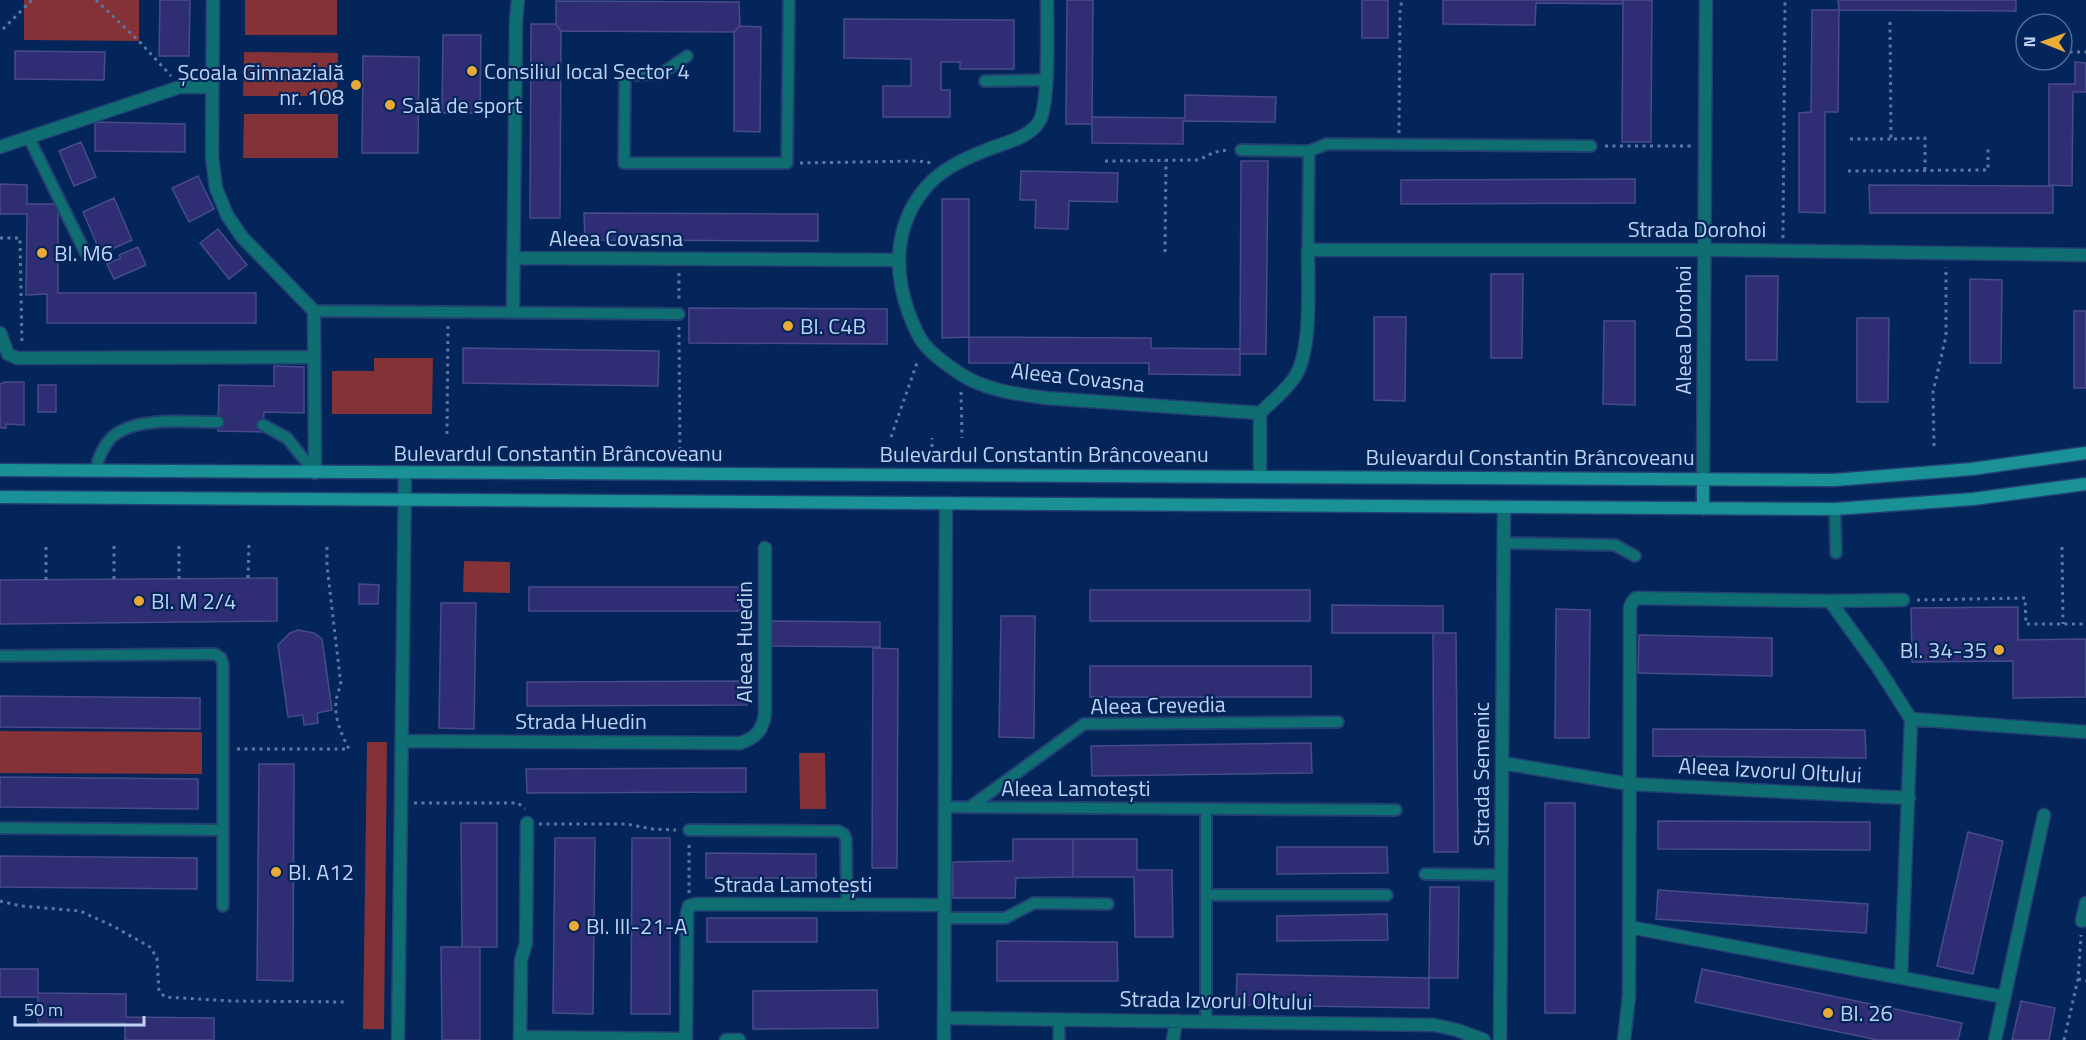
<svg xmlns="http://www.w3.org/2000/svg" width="2086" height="1040" font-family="'Titillium Web',sans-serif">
<rect width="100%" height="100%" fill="#042559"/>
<path fill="#843237" d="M24,0H139V41L24,40Z
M245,0H337V35H245Z
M244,52L338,53L337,96H243Z
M244,114H338V158H243Z
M374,358H433L432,414H332V371H374Z
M464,561L510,562V593L463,592Z
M0,731L202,732V774L0,773Z
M367,742H387L384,1029H363Z
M799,753H825L826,809H800Z"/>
<path fill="#2f2e74" stroke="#484b89" stroke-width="1.5" d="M160,0H190L189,56H159Z
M1067,0H1093L1092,124H1066Z
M1362,0H1388V38H1362Z
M1443,0H1623V4L1536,3L1535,25L1443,24Z
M1623,0H1652L1651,142H1622Z
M1838,0H2016V11L1839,10Z
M556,1L739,2L740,26L734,32L561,31L556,24Z
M1812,10H1839L1838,112H1825V213L1799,212V113L1811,112Z
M844,19L1014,20V69H960V62H941V90H950V117H883V86H911V59L844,58Z
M531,24H556L561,31L560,218H530Z
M740,26L761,27L760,132L734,131V32Z
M443,35H481L480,113H442Z
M15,51L105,52L104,80L15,79Z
M363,56L419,57L418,153H362Z
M2075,62L2086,63V92H2073L2072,186L2049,185V84H2075Z
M1185,95L1276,97L1275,122L1183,121V144L1092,143V117L1185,118Z
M95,122L185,124V152L95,151Z
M81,142L96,177L74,186L59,151Z
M1241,161H1268L1266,354H1240Z
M1021,171L1118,173L1117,202L1069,201L1068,229L1035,228L1036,200H1020Z
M198,176L214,209L189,222L172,188Z
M1635,179V203L1401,204V180Z
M0,184L27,185V204H58V293H256V323H47V294L26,295L27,214H0Z
M1869,185L2053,186V213H1870Z
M114,198L132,240L101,254L83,212Z
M942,199H969V337L942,338Z
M584,213L818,214V241L585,240Z
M218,229L247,265L229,279L200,243Z
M138,247L146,265L114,279L107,264L121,258L119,255Z
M1491,274H1523L1522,358H1491Z
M1746,276H1778L1777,360H1746Z
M1970,279L2002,280L2001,363H1970Z
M689,308L887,309V344L689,343Z
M2074,311H2086V388H2074Z
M1374,317H1406L1405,401L1374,400Z
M1857,318H1889L1888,402H1857Z
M1604,321H1635V405L1603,404Z
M969,337L1151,338V348L1240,349V375L1149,374V363H969Z
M463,348L659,351L658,386L463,383Z
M274,366L304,367V413L264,412L263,432L218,431L219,385L274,386Z
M5,382H24V425L6,424V428H0V384Z
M38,385H56V412H38Z
M277,578V621L0,624V580Z
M359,584L379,585L378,604H359Z
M529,587H748V611H529Z
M1090,590H1310V621H1090Z
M441,603H476L474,729L439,728Z
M1332,605L1443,606V633H1332Z
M2018,607V640L2086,639V697L2013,698V661L1912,662L1911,608Z
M1556,609L1590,610L1589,738H1555Z
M1001,616H1035L1034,738L999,737Z
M772,621L880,622V647L772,646Z
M298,630L314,633L322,639L332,710L317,713L318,723L304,725L303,715L288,717L278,645L290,633Z
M1433,633H1456L1458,852H1434Z
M1639,635L1772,638V676L1638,673Z
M873,648L898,649L897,868H872Z
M1090,666H1311V697H1090Z
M747,681V705L527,706V682Z
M0,696L200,698V729L0,727Z
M1653,729L1865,730L1866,758L1653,756Z
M1311,743L1312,773L1092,776L1091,746Z
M259,764H294L293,981L257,980Z
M746,768V792L527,793L526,769Z
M0,777L198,779V809L0,807Z
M1545,803H1575V1013H1545Z
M1658,821L1870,822V850L1658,849Z
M461,823H497V947H462Z
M1968,832L2003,841L1973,974L1937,966Z
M555,838H595L593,1014L553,1013Z
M632,838H670V1014H631Z
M1013,839H1073V877L1016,878L1015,898H953V862L1013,861Z
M1073,839H1137V870H1172L1173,937H1135L1134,877H1073Z
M1277,847H1387L1388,873L1277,874Z
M706,853L816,854V878H706Z
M0,856L197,858V889L0,887Z
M1430,887H1459L1458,978H1429Z
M1658,890L1868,904L1866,933L1656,919Z
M1387,914L1388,940L1277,941V916Z
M707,918H817V942H707Z
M997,941L1117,942L1118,981H997Z
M441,947H480V1040H442Z
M0,969H38V993L126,994V1017L214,1018V1040H125V1023H38V997H0Z
M1702,969L1962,1023L1958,1040H1878L1695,1002Z
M1237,974L1429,978V1008L1236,1005Z
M877,990L878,1028L753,1029V991Z
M2021,1001L2055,1008L2049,1040H2012Z"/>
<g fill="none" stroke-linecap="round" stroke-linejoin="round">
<defs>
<path id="lane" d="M687,56L661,74L625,75L624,163H787L789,0
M985,81L1046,80
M29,138L85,252
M1241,150L1309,151L1308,250
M1309,151L1327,144L1591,146
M314,311L679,314
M263,425L287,438L315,473
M95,471C98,459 103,446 112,437C135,416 189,422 218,422
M1835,509L1836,553
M1504,543L1615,545L1635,556
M0,656L215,654L221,658L223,664V830L0,828
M945,807L1396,810
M970,807L1084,724L1338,722
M1206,809V1021
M223,830V906
M689,830L838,831L844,834L846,839L847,905
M1425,874L1501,875
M1206,895H1387
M944,918H1005L1034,903L1108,904
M1059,1040V1019"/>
<path id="street" d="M213,0L212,157L216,188L227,215L242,237L314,311L315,473
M1047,0C1047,24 1050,105 1039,122C1028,139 1002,143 984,151C966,158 947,167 933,180C896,216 892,265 908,311C912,322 917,335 924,344C933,355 947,365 959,373C984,390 1016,394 1046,398L1260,413
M0,147L180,87H212
M514,258L897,260
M513,311L516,20L518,0
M0,333L8,354L17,358L314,357
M1260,476V413C1272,401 1287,390 1296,375C1312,348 1308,283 1308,250H1721L2086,255
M1703,479L1706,0
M1830,601L1903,600
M1911,719L2086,732
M402,741L740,743C756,738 763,730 765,713V548
M1502,763L1629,784L1909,798
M2082,921L2086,903
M1629,927L2004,997
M944,1018L1434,1025L1457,1030L1484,1040
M520,1037L686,1039
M398,1040L405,473
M520,1040L521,960L526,943L527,823
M686,1040L687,913L689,906L696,904L944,905
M726,1040H739
M944,1040L946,503
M1173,1040L1176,1021
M1500,1040L1504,508
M1624,1040L1629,996L1630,607L1633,601L1636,598L1830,601L1877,666L1911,719L1901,977
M1995,1040L2044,815"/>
<path id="secondary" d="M0,470L1834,480L1972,469L2086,453
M0,497L1835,509L1973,499L2086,484
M1703,509V479"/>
</defs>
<use href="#lane" stroke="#224172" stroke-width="14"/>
<use href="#street" stroke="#224172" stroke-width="15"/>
<use href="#secondary" stroke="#224172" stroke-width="15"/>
<path stroke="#5b77a2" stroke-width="3" stroke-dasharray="3 4.5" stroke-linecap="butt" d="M96,0L139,41L171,76
M1890,22L1891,139L1925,138V170
M3,29L32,0
M2062,52H2086
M1399,133L1400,10L1402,0
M1850,139H1891
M1605,146H1691
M1105,161L1199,160C1210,154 1218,150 1230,150
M800,163L919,161L932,163
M1848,171L1988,170V145
M0,238H20L22,345
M1783,238L1785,0
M1165,252L1166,160
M679,273V302
M679,327L680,461
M961,392L962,438
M447,434L448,325
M891,437L918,360
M1934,446L1933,392L1946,336V267
M932,462V438
M2062,547L2063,624
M248,578L249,543
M114,579V543
M179,579V543
M46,580V543
M1917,600L2025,598L2026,624H2086
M237,749H349C338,728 330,707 341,685L327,566V544
M414,803H518L525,809
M539,824H626L652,829L676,830
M689,893V842
M0,901L21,906L80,911L113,926L150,947L157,958L159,991L165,997L231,1001L346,1002
M2078,979L2086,981
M2064,1040L2078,979L2081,935"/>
<use href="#lane" stroke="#0f6e72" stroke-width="10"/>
<use href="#street" stroke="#0f6e72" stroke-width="12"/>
<use href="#secondary" stroke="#1a9196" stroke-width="12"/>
</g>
<g fill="#e8ab37" stroke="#042559" stroke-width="2">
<circle cx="472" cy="71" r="6"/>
<circle cx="356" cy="85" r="6"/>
<circle cx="390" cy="105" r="6"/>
<circle cx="42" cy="253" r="6"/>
<circle cx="788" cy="326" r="6"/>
<circle cx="139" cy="601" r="6"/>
<circle cx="1999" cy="650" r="6"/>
<circle cx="276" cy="872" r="6"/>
<circle cx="574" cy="926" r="6"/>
<circle cx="1828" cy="1013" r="6"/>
</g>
<g text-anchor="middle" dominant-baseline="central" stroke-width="4.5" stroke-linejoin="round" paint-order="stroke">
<g font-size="22" fill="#bed3f4" stroke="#042559" text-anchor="start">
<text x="484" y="71">Consiliul local Sector 4</text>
<text x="344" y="72" text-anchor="end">Școala Gimnazială<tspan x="344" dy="25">nr. 108</tspan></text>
<text x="402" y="105">Sală de sport</text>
<text x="54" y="253">Bl. M6</text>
<text x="800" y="326">Bl. C4B</text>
<text x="151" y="601">Bl. M 2/4</text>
<text x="1987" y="650" text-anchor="end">Bl. 34-35</text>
<text x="288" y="872">Bl. A12</text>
<text x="586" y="926">Bl. III-21-A</text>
<text x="1840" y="1013">Bl. 26</text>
</g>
<g font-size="22" fill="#bed3f4" stroke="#042559">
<text x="1697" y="229">Strada Dorohoi</text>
<text x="616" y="238">Aleea Covasna</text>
<text transform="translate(1683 330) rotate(-90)">Aleea Dorohoi</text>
<text transform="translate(1078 377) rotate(6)">Aleea Covasna</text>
<text x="558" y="453">Bulevardul Constantin Brâncoveanu</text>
<text x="1044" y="454">Bulevardul Constantin Brâncoveanu</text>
<text x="1530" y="457">Bulevardul Constantin Brâncoveanu</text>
<text transform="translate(744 642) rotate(-90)">Aleea Huedin</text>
<text transform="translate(1158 705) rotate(-1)">Aleea Crevedia</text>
<text x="581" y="721">Strada Huedin</text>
<text transform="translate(1770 770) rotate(3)">Aleea Izvorul Oltului</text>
<text transform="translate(1481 774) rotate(-90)">Strada Semenic</text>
<text x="1076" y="788">Aleea Lamotești</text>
<text x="793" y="884">Strada Lamotești</text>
<text transform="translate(1216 1000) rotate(1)">Strada Izvorul Oltului</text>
</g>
</g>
<g transform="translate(2044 42) rotate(271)"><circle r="28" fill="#042559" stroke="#4e6b97" stroke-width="1.5"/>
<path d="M0-4.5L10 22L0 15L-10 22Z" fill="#e8ab37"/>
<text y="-9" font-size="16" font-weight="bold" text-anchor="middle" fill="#bed3f4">N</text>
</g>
<path d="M15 1016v9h129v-9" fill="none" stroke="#bed3f4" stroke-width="3"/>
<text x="24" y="1016" font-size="18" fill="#bed3f4" stroke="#042559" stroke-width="4.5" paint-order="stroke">50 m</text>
</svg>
